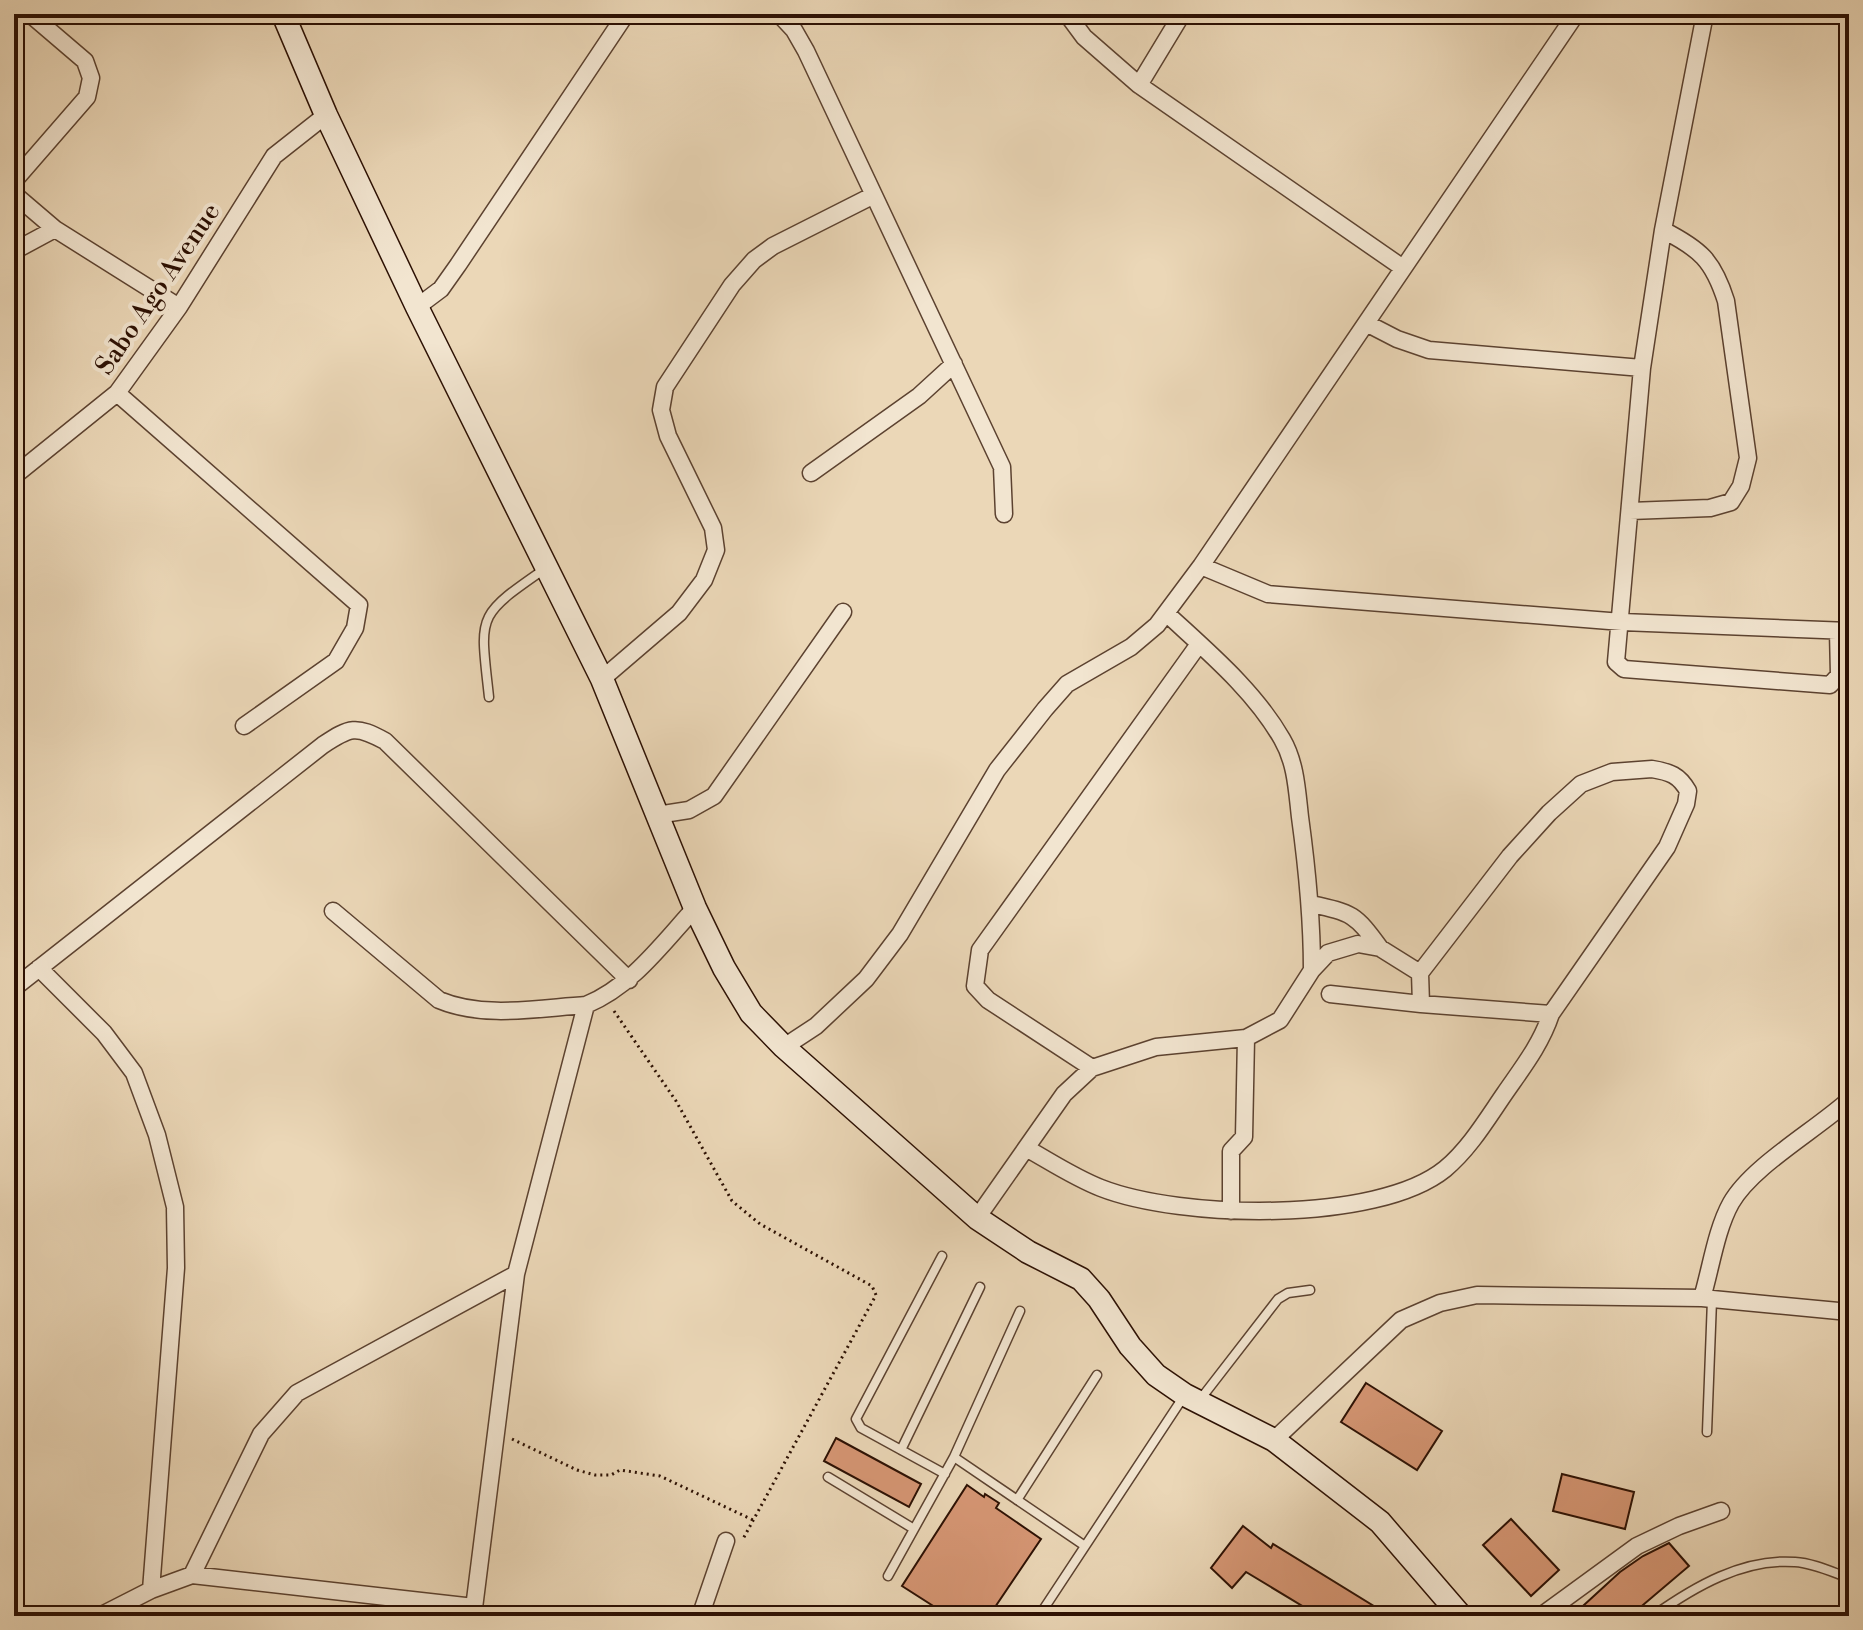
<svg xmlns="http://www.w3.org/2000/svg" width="1863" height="1630" font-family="'Libre Bodoni',serif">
<rect width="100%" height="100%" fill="#ebd7b7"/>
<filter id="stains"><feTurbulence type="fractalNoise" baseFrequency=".0025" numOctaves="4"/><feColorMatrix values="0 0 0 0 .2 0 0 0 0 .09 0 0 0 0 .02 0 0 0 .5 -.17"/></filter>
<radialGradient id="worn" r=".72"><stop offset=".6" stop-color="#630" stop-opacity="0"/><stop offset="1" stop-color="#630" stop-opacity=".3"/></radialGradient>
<path fill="#d69674" stroke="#2c1003" stroke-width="2" d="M1366,1383L1442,1431L1417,1470L1341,1422Z
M836,1438L921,1484L909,1507L824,1461Z
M1562,1474L1634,1492L1625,1529L1553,1511Z
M967,1485L984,1497L985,1494L999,1503L996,1508L1041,1539L989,1616H949L902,1586Z
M1511,1519L1559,1570L1531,1596L1483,1545Z
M1243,1526L1271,1548L1273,1544L1390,1616H1319L1246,1572L1232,1588L1211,1568Z
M1669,1543L1689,1566L1630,1616H1572L1620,1572L1643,1556Z"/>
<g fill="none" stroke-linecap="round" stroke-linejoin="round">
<defs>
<path id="lane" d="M489,697C480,614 475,617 546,568
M942,1256L856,1419L861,1428L945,1474
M1020,1311L954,1457L1085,1546
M1199,1401L1278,1299L1288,1293L1310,1290
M1707,1432L1712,1300
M901,1450L980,1287
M828,1477L914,1529
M1017,1500L1097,1375
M888,1576L954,1457
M1039,1616L1184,1396
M1653,1616C1694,1587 1743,1558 1795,1562C1813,1563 1832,1572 1849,1578"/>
<path id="street" d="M779,14L794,30L806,51L1002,467L1004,514
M1067,14L1084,37L1139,85L1403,268
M1705,14L1663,230L1642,368L1616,662L1624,669L1830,685L1839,675L1838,631
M1139,85L1182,14
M14,181L87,97L91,78L85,61L30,14
M14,194L55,229L179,307
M14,251L55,229
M417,307L441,289L458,265L626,14
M1366,323L1397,339L1429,350L1642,368
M117,393L359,605L355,628L336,661L244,726
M811,473L919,396L954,364
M14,476L117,393L179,307L274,156L326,115
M1630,511L1710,508L1731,502L1741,486L1748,458L1726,301C1713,260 1700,249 1663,230
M1201,566L1268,594L1622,622L1849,631
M1166,613C1207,651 1254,690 1282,739C1296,763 1297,791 1300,817C1307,868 1312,918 1312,970
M602,679L679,613L704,580L716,550L713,528L668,436L661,410L665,387L732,285L754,260L773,246L872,196
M1652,769C1670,772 1679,775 1688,791L1686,804L1667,847L1551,1014L1421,1004L1420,973L1510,856L1549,813L1581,784L1612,772Z
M657,815L689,810L714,796L843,612
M1311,904C1353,913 1355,914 1380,948
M333,911L439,1000C484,1019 539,1008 586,1005
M39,968L104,1033L134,1073L157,1135L175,1207L176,1268L151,1590
M14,988L323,745C350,727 356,725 385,741L629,980
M1330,994L1421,1004
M784,1047L816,1026L866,979L900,934L997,770L1045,709L1067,684L1131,647L1157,625L1201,566L1576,14
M1092,1068L988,1000L975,986L980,950L1199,644
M1026,1148C1051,1162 1075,1178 1101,1188C1180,1219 1377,1224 1445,1169C1470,1148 1487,1119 1505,1093C1523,1067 1541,1044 1551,1014
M1231,1211V1151L1244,1137L1246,1038
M977,1218L1064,1094L1092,1068L1156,1047L1246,1038L1280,1020L1312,970L1328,953L1358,944L1380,948L1420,973
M1702,1298C1711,1268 1716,1230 1731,1203C1752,1166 1816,1130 1849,1100
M1274,1440L1401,1320L1440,1303L1477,1295L1702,1298L1849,1312
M192,1575L261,1434L297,1393L516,1274
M100,1616L151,1590L192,1575L474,1607
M473,1616L516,1274L586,1005C632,986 662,944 695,908
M703,1616L702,1611L726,1541
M1541,1616L1637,1546L1679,1526L1721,1511"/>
<path id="secondary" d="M283,14L326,115L417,307L602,679L695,908L724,968L751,1013L784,1047L977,1218L1028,1252L1081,1279L1099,1299L1130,1346L1156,1375L1185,1395L1274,1440L1380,1522L1461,1616"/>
</defs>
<use href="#lane" stroke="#5c4230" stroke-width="11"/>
<use href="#street" stroke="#5c4230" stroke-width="19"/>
<use href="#secondary" stroke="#2c1003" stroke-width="25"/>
<path stroke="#2c1003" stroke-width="3" stroke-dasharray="2 4" stroke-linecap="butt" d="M614,1011L676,1101L732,1201L760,1224L872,1286L876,1295L743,1539
M512,1439L577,1470L595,1475H611L620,1470L660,1476L753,1520"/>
<use href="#lane" stroke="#f2e5d0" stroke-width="8"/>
<use href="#street" stroke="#f2e5d0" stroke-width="16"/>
<use href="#secondary" stroke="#f2e5d0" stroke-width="22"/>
</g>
<g text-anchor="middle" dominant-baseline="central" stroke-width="8" stroke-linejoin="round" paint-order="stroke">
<g font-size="26" fill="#2c1003" stroke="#f2e5d0">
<text transform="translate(158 289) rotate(-56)">Sabo Ago Avenue</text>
</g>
</g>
<rect width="1863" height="1630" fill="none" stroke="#ebd7b7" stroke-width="48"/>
<rect x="16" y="16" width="1831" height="1598" fill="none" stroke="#2c1003" stroke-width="4"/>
<rect x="24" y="24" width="1815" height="1582" fill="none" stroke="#2c1003" stroke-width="2"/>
<rect width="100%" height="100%" filter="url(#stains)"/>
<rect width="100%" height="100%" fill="url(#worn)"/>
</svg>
